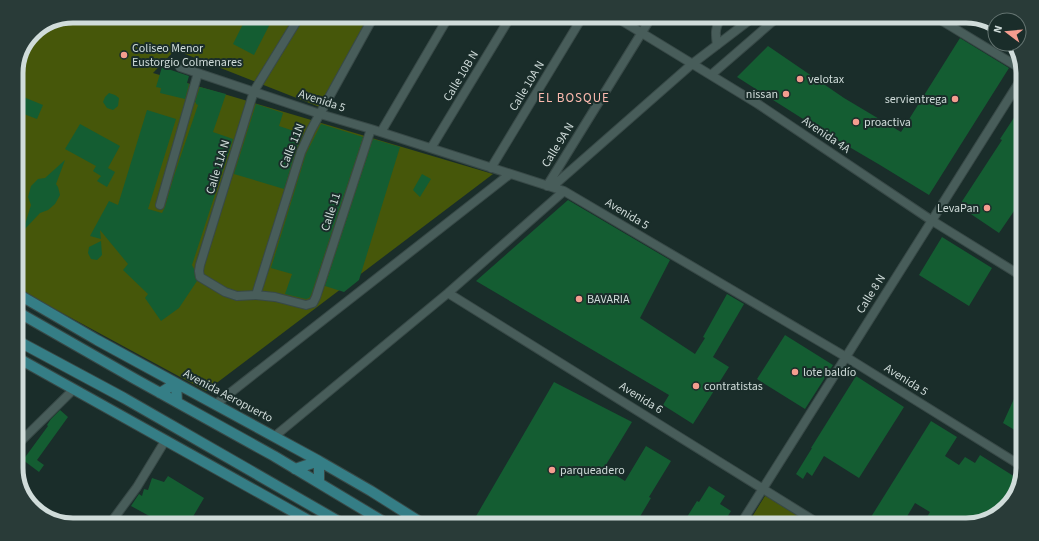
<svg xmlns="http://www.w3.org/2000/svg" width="1039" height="541" font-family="'Source Sans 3',sans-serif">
<rect width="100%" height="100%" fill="#1a2d2a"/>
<path fill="#46570a" d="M73,16H377L322,108L175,50L153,73L493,174L206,391L16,288V69L33,32Z
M768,491L823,525H747Z"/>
<path fill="#145d32" d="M247,16H269L273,18L254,55L233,44Z
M960,38L1009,68L929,195L880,165L822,131L737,77L768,46L844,98L901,132Z
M162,67L189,76L187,83L189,84L185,99L160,93L161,88L156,87Z
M200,87L226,94L213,132L233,139L192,265L194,269L195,278L197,281L179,308L161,321L145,298L148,294L123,270L128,264L100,230L101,239L90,236L109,201L118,205L147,110L176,119L148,209L162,213L165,207L174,176L198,105L196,104V103L195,102Z
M109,93L115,95L119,98L118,106L113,110L107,108L103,102L105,97Z
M16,94L43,105L37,119L16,111Z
M256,104L283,113L279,126L303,134L296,150L284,189L234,174Z
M1023,104V198L999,233L959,206L1002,140L1000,139Z
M80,124L120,146L108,168L115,172L107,187L97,181L101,176L93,171L96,166L65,149Z
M321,124L363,137L311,295L309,298L306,299L285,294L292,274L271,268L306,154Z
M373,139L400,147L359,280L344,292L325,286Z
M65,160L56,184L58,187L60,195L55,204L48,210L40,213L23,231L31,205L28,197L31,186L38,179L45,178Z
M422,174L431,179L420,197L413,190Z
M568,200L670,260L640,318L695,354L705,338L703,337L727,294L744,304L713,357L729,367L693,424L663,405L669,395L476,281Z
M942,237L992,268L969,306L919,275Z
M101,241L102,255L97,260L91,259L88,253L89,247Z
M785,335L833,365L805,409L757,379Z
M856,376L904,407L859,478L824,456L812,476L807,472L803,479L796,474L812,448H811Z
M1023,379V435L1003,423Z
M554,382L632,422L604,468L625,481L646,446L671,461L649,497L651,498L635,525H485L475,518Z
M60,410L68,417L37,460L44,465L39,472L23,460L48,426L47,425L51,419Z
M931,421L957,437L945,456L959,465L965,457L975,463L980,455L1020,480L1017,494L995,517L967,525H922L930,512L915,503L902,525H866Z
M168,476L204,498L188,525H149L153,518L131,506L139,494L142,496L144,489L148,490L152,478L164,482Z
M709,486L725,496L720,504L731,511L726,519L735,525H701L687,517L697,501L699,502Z"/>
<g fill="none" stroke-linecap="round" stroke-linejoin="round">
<defs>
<path id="street" d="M300,16L254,91L200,265L199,271L200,277L225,292L237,296L256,295L275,297L306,305L313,303L316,297L371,129
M614,16L758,104L931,220L1023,277
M934,16L1023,70
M717,45C715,32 715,28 722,16
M180,67L320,114L371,129L564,191L846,357L1023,467
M711,75L779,16
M381,132L449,16
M431,148L511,16
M491,168L583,16
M547,186L652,16
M552,187L692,64L755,16
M160,205L198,73
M448,293L821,525
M256,295L301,152L311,130L374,16
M216,404L510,174
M275,436L448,293L564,191
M16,446L74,389
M109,525L137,487L165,441
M740,525L1023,76"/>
<path id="secondary" d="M16,293L97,340L319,461L371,491L425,525
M16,311L135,379L274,456L389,525
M16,340L124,398L345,525
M16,357L317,525
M160,393L176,383L177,402
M295,469L319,461V482"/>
</defs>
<use href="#street" stroke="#384947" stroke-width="10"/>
<use href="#secondary" stroke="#384947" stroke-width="12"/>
<use href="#street" stroke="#485d5a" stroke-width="8"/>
<use href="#secondary" stroke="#357e86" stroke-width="10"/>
</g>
<g fill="#f59d8f" stroke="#1a2d2a" stroke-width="1.5">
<circle cx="124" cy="55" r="4"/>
<circle cx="800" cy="79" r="4"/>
<circle cx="786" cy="94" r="4"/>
<circle cx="955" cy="99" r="4"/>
<circle cx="856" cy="122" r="4"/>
<circle cx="987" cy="208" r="4"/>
<circle cx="579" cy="299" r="4"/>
<circle cx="795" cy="372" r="4"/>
<circle cx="696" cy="386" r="4"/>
<circle cx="552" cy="470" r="4"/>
</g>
<g text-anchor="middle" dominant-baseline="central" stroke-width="4" stroke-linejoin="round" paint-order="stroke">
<g font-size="12" fill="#d0dcda" stroke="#1a2d2a" text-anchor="start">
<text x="132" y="48">Coliseo Menor<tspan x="132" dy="14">Eustorgio Colmenares</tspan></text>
<text x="808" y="79">velotax</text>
<text x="778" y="94" text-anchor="end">nissan</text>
<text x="947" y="99" text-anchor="end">servientrega</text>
<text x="864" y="122">proactiva</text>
<text x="979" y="208" text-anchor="end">LevaPan</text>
<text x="587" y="299">BAVARIA</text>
<text x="803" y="372">lote baldío</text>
<text x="704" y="386">contratistas</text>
<text x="560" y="470">parqueadero</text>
</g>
<g font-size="12" fill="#d0dcda" stroke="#1a2d2a">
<text transform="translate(461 76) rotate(-59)">Calle 10B N</text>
<text transform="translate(527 86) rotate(-59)">Calle 10A N</text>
<text transform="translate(322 101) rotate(18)">Avenida 5</text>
<text transform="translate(826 135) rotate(34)">Avenida 4A</text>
<text transform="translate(558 145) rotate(-58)">Calle 9A N</text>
<text transform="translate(292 146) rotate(-68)">Calle 11N</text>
<text transform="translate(218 167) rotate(-73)">Calle 11A N</text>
<text transform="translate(331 212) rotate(-72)">Calle 11</text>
<text transform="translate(627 214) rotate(31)">Avenida 5</text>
<text transform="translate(871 294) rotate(-58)">Calle 8 N</text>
<text transform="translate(906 380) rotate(32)">Avenida 5</text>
<text transform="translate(228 396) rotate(28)">Avenida Aeropuerto</text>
<text transform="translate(641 398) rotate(32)">Avenida 6</text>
</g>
<g font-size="13" letter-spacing="1" fill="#fdbaaf" stroke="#1a2d2a">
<text x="574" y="98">EL BOSQUE</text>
</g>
</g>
<path d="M0 0H1039V541H0ZM73 23H966A50 50 0 0 1 1016 73V468A50 50 0 0 1 966 518H73A50 50 0 0 1 23 468V73A50 50 0 0 1 73 23Z" fill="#293b38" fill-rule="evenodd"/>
<path fill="none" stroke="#d0dcda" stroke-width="5" d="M73 23H966A50 50 0 0 1 1016 73V468A50 50 0 0 1 966 518H73A50 50 0 0 1 23 468V73A50 50 0 0 1 73 23Z"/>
<g transform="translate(1007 32) rotate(286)"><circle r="19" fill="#1a2d2a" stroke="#637370"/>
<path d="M0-3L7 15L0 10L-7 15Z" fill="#f59d8f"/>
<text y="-6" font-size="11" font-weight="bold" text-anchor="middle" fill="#d0dcda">N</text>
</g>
</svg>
